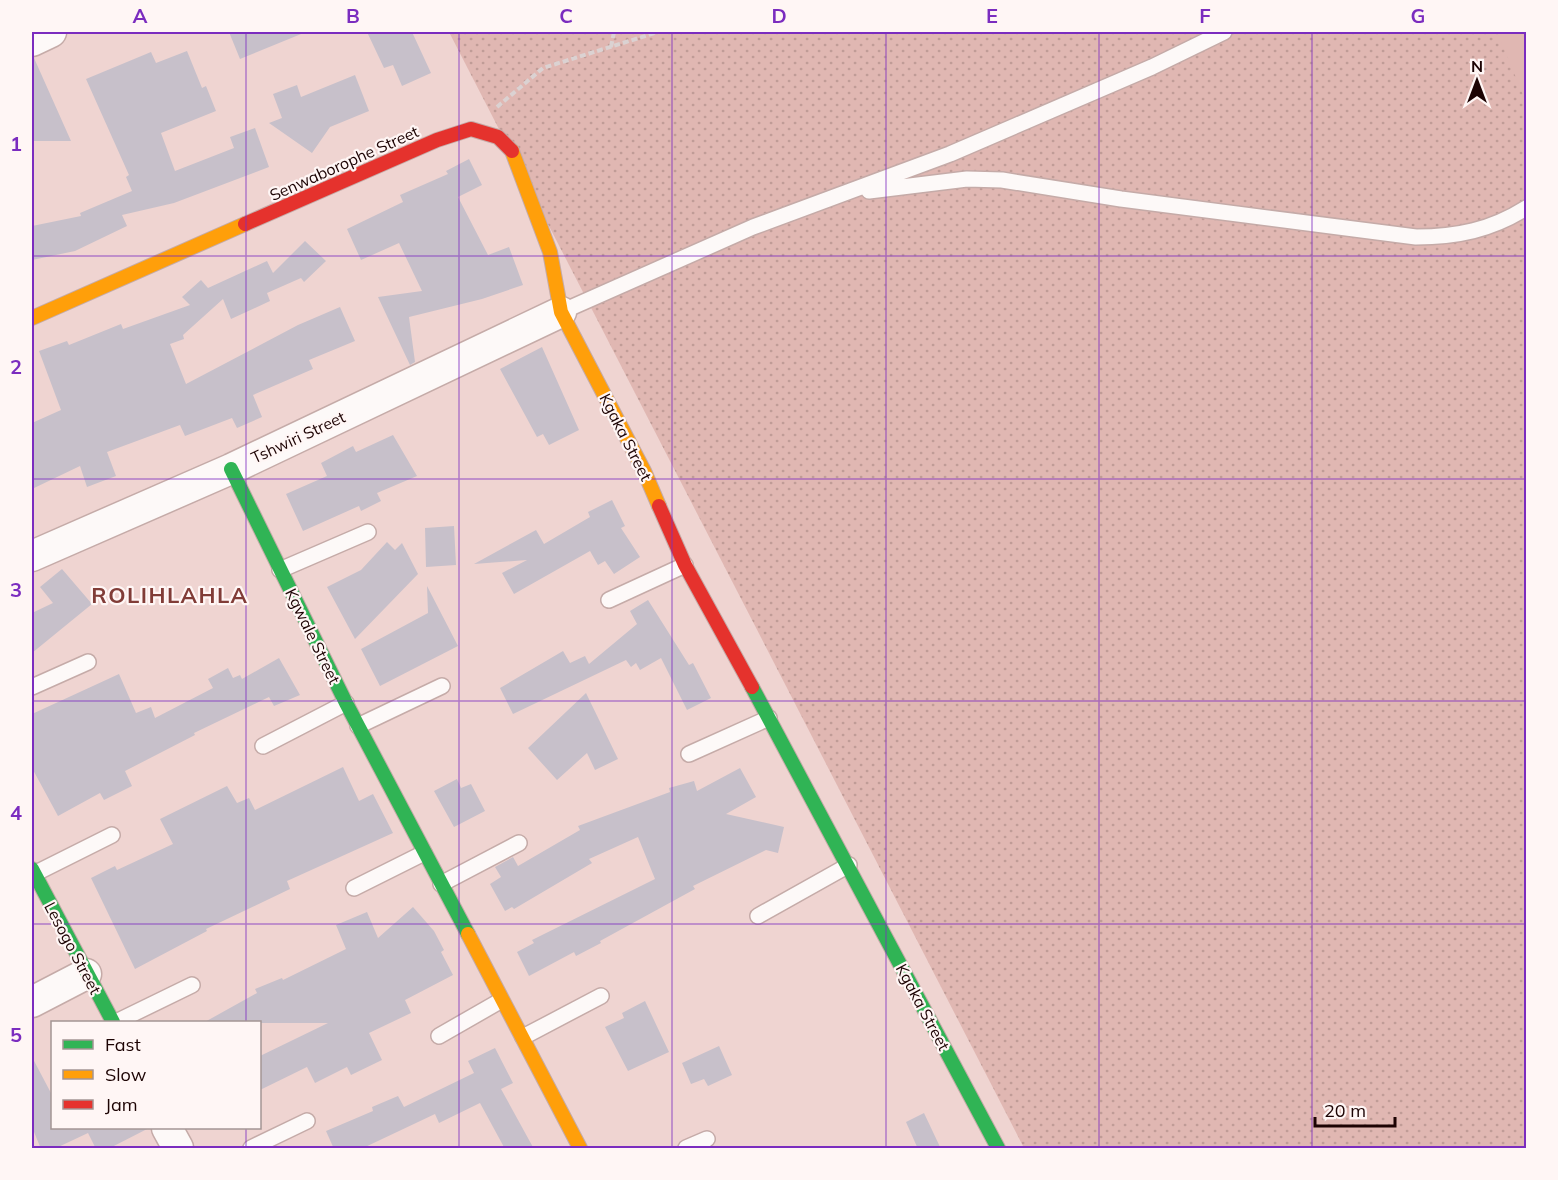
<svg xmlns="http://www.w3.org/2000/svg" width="1558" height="1180" font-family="Mulish,sans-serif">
<defs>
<pattern id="grass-dots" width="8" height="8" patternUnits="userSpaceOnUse" patternTransform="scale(1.5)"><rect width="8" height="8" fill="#e0b7b2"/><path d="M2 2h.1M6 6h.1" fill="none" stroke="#c09c97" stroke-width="1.8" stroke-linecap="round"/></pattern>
</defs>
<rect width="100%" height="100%" fill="#efd4d1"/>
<path fill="url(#grass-dots)" d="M449,32H1526V1148H1024Z"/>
<path fill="#e0b7b2" d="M1497,32H1526V102Z"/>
<path fill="#c7c0ca" d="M229,32H306L240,59Z
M367,32H412L431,73L402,86L393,65L384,68Z
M187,51L202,88L206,86L216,111L161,133L175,171L234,148L230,137L255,128L269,167L174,203L122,215L127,226L75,251L32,260V226L81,216L80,213L132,191L126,177L129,175L86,79L151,52L156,63Z
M32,58H34L71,141H32Z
M355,75L369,111L330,127L312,153L269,123L282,118L273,94L297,85L301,97Z
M469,159L482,185L458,197L488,255L509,247L523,285L482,299L409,317L415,362L410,365L378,297L422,291L399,243L361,260L347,229L403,202L400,195L448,174L446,171Z
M305,241L326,261L304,282L301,278L267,293L270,301L231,319L223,299L183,335L184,339L170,344L186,384L298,325L340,307L355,341L309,360L313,369L253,395L262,417L237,428L232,418L185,436L180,425L107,452L116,476L87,487L80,466L32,489V423L61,410L39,351L67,341L69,345L121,324L123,329L190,305L182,297L201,280L208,288L267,261L273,273Z
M542,347L579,430L549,445L543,434L537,437L500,369Z
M393,435L417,476L377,493L381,501L361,511L359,506L303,531L286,494L327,476L321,463L353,446L356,452Z
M612,500L625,526L621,528L640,557L614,574L605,561L598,565L590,551L514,594L502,573L527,560L474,564L536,530L544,544L590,517L588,512Z
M454,526L456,565L426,567L425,528Z
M387,542L395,550L402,543L418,574L355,639L327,587L361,570Z
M62,569L92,604L32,653V613L53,603L40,587Z
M427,586L458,646L380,686L361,649L428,613Z
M648,600L689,665L693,663L711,698L687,710L661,658L640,670L636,663L631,667L626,660L513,714L500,688L563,651L570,663L585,656L589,664L637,624L630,611Z
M279,658L300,695L274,706L269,697L194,733L195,735L125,771L132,786L104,800L100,793L58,816L32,768V714L119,674L136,713L151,707L155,718L213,688L208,679L228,668L233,678L240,675L242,679Z
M586,693L618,759L595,770L587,753L557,780L528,748Z
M343,767L359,801L373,794L393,833L287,881L290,889L206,929L207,931L135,969L91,878L115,866L117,870L173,844L160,819L227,786L237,803L249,798L255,810Z
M740,768L756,797L726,814L784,827L778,853L766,850L693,886L695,889L600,941L601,943L576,956L574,952L529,976L517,952L534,943L532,940L655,879L638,837L589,859L592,863L514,909L512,907L505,911L490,884L501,877L495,867L513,857L518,866L580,830L578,826L670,792L669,788L694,781L697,791Z
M457,779L461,788L471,784L485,811L454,827L434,791Z
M413,907L434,931L444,950L441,952L453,975L405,1000L411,1013L369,1033L382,1060L351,1075L347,1067L315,1083L307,1067L260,1090V1056L328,1023H203L257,993L255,989L282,978L283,980L346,949L336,925L367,912L378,938Z
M645,1001L669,1052L628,1071L605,1027L624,1018L622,1013Z
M719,1046L732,1075L708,1086L704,1079L691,1084L682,1063Z
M495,1048L513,1083L501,1089L534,1149H505L480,1103L439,1123L435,1114L361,1149H334L326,1131L373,1111L372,1107L398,1096L404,1107L474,1073L468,1061Z
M32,1057L52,1095V1128H149L108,1149H96L88,1133L54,1149H41L32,1127Z
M924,1113L941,1149H918L906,1122Z"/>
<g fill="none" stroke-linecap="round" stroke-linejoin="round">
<defs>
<path id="lane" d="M869,191L967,179L1002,180L1121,199L1416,237C1457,237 1491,230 1526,208
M561,312L753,227L950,154L1152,67L1224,32
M280,570L368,532
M609,600L685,565
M32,687L88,662
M358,726L442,686
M263,746L346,703
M689,754L769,718
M34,874L112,835
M441,884L519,843
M354,888L424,853
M758,916L849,865
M116,1022L192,985
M439,1036L500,1001
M523,1037L601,996
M251,1148L307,1121
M686,1148L707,1139"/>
<path id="street" d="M32,41L51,32
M32,556L231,469L561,312
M32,1002L86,974
M167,1128L178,1148"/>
<path id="fast" d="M231,469L346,703L468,934
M752,687L998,1148
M32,869L113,1022"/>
<path id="slow" d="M512,151L550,252L561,312L644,471L659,506
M32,318L245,224
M468,934L580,1148"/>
<path id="jam" d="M245,224L437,140L471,129L498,137L512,151
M659,506L685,565L752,687"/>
</defs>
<use href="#lane" stroke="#c5aba8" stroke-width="18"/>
<use href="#street" stroke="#c5aba8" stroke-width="33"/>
<use href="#fast" stroke="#c5aba8" stroke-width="16"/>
<use href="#slow" stroke="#c5aba8" stroke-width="16"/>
<use href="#jam" stroke="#c5aba8" stroke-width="16"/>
<path stroke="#dbd2d2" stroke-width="4" stroke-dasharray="6 3" stroke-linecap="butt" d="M611,47L614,32
M497,107L543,68L658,32"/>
<use href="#lane" stroke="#fdf9f8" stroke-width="15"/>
<use href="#street" stroke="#fdf9f8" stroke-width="30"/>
<use href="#fast" stroke="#30b455" stroke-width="14"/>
<use href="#slow" stroke="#ff9f0a" stroke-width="14"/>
<use href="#jam" stroke="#e5322d" stroke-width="14"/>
</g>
<path fill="none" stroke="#7b2cbf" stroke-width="1.5" stroke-opacity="0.55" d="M246,32V1022M459,32V1148M672,32V1148M886,32V1148M1099,32V1148M1312,32V1148M32,256H1526M32,479H1526M32,701H1526M32,924H1526M246,1128V1148"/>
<g text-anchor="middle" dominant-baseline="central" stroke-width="4.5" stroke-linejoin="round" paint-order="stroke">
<g font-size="16" fill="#1c0303" stroke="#fff6f5">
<text transform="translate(344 163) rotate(-24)">Senwaborophe Street</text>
<text transform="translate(298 437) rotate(-25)">Tshwiri Street</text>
<text transform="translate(626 437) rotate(63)">Kgaka Street</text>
<text transform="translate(313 636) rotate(64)">Kgwale Street</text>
<text transform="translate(73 948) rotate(62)">Lesogo Street</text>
<text transform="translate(923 1007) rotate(62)">Kgaka Street</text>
</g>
<g font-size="22" font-weight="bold" letter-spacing="1.5" fill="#813c37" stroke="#fff6f5">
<text x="170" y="595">ROLIHLAHLA</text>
</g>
</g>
<rect width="1558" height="1180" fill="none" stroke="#fff6f5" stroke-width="66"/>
<rect x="51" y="1021" width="210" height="108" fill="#fff6f5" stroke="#a49594" stroke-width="1.5"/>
<rect x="63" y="1040" width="30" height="9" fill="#30b455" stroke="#a49594" stroke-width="1.5"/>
<text x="105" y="1051" font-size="18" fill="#1c0303">Fast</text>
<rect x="63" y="1070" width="30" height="9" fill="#ff9f0a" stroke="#a49594" stroke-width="1.5"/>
<text x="105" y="1081" font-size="18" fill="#1c0303">Slow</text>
<rect x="63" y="1100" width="30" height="9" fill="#e5322d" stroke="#a49594" stroke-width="1.5"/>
<text x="105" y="1111" font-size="18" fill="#1c0303">Jam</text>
<g transform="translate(1477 81)" stroke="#fff6f5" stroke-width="4.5" paint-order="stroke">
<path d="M0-4.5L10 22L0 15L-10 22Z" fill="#1c0303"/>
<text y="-9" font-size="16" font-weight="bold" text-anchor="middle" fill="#1c0303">N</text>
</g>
<path d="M1315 1117v9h80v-9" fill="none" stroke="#1c0303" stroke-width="3"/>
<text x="1324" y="1117" font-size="18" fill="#1c0303" stroke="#fff6f5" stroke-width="4.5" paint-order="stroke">20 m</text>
<rect x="33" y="33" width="1492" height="1114" fill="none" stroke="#7b2cbf" stroke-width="2"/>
<g font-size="20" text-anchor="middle" font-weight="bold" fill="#7b2cbf">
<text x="140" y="23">A</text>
<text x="353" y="23">B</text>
<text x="566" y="23">C</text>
<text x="779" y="23">D</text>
<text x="992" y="23">E</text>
<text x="1205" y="23">F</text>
<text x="1418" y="23">G</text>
<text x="16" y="151">1</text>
<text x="16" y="374">2</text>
<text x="16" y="597">3</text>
<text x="16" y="820">4</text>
<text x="16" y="1042">5</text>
</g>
</svg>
